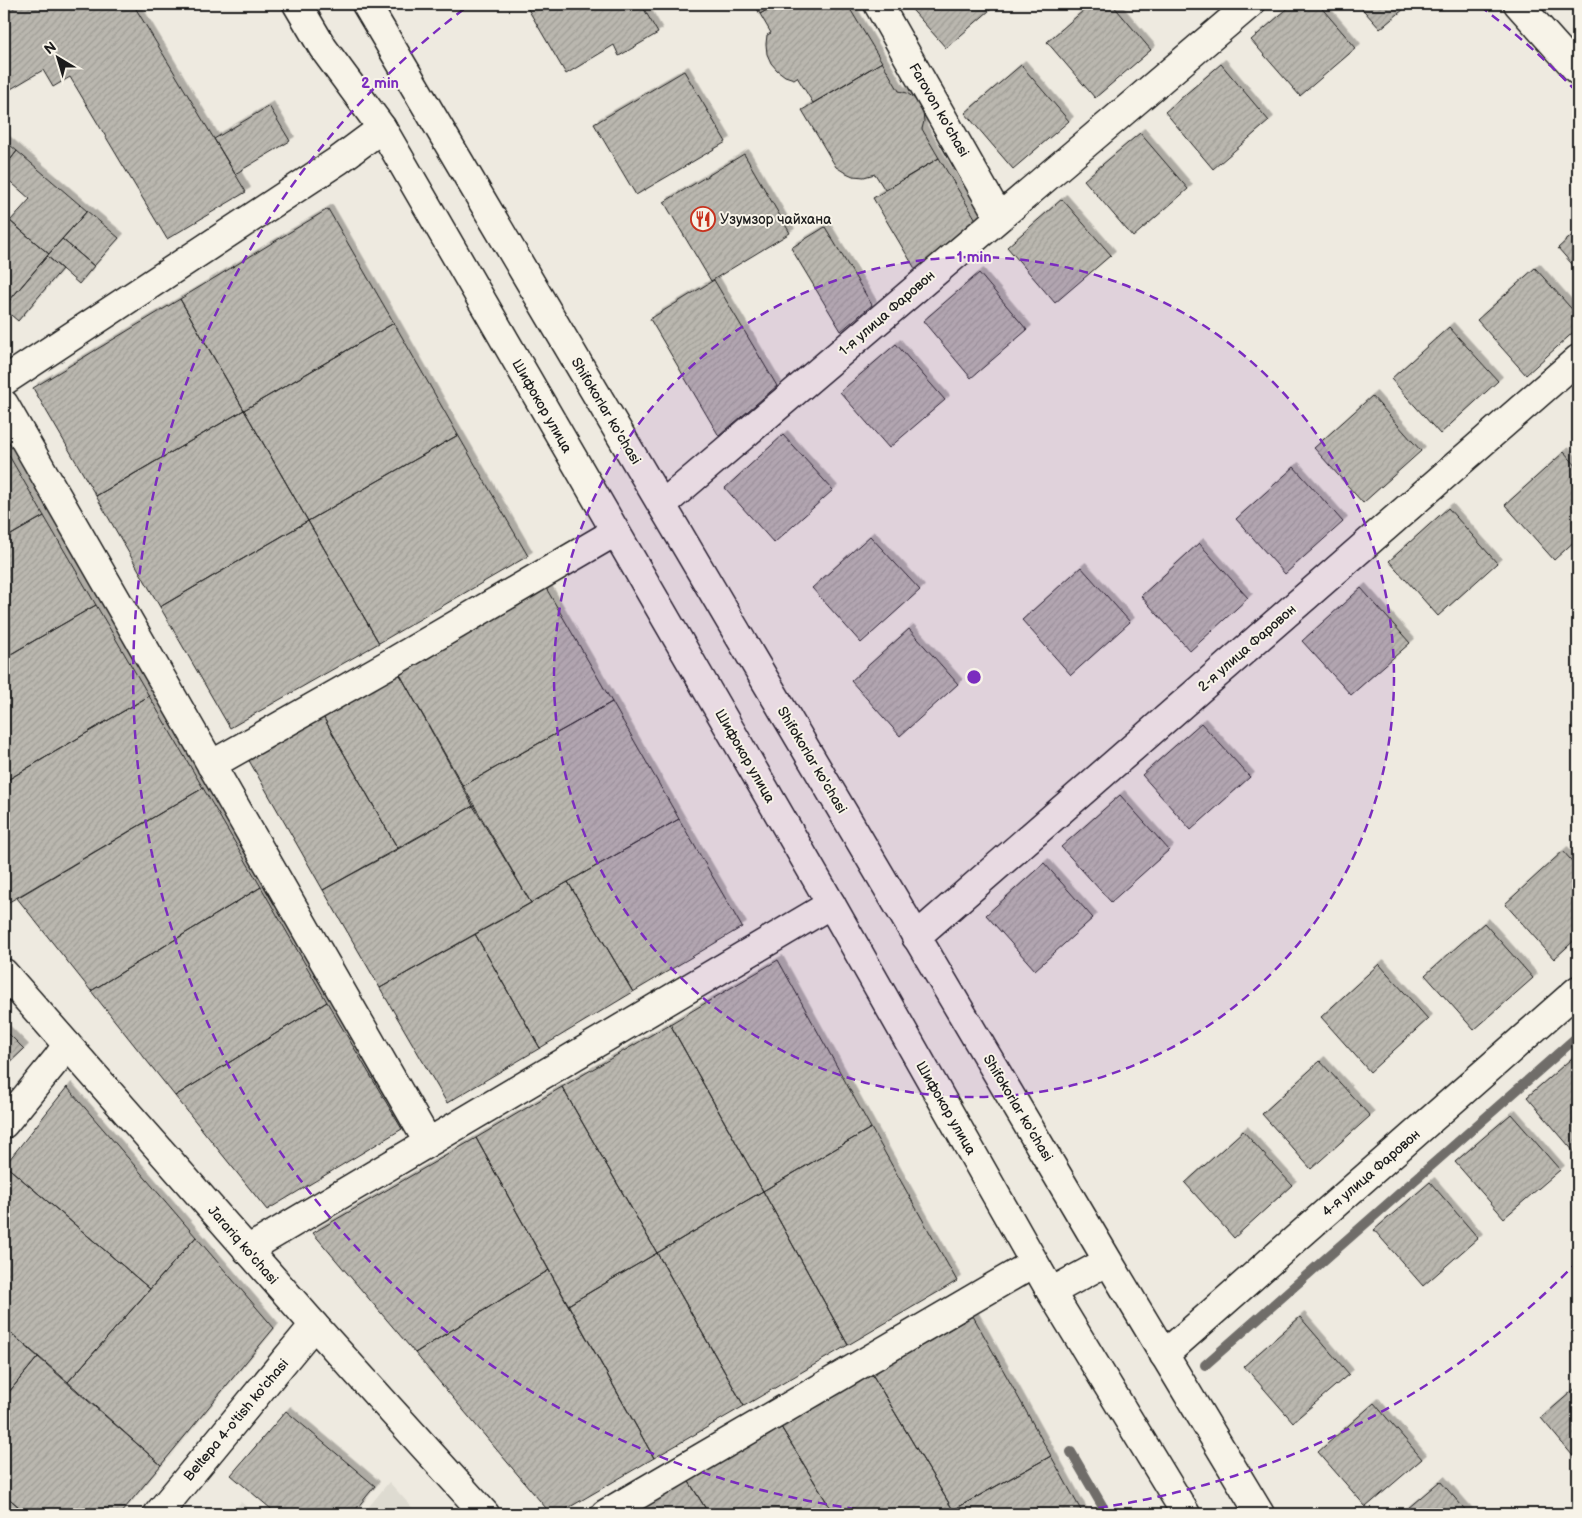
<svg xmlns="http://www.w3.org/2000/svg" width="1582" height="1518" font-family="'Balsamiq Sans',sans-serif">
<defs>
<pattern id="building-hatch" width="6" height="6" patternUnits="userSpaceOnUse" patternTransform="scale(1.25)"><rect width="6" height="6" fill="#bab7af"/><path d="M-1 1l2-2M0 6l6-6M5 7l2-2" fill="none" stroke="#9f9d96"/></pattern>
<filter id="shadow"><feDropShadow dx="4.5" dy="-4.5" stdDeviation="0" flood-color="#0004"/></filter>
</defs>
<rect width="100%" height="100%" fill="#eeeae0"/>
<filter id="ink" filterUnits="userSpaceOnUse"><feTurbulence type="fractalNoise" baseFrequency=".02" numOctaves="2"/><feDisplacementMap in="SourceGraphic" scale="10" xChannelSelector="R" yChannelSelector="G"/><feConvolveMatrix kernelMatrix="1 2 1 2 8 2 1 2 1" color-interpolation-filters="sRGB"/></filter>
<g filter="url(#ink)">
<path fill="#dedbd1" d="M389,1482L418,1514H363Z
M241,1502L254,1514H231Z"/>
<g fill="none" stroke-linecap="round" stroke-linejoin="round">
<path stroke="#6f6d69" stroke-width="10" d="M1205,1365L1578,1036
M1071,1452L1107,1514"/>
</g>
<path fill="url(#building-hatch)" stroke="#1c1c1c" filter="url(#shadow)" d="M10,4L13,8L20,4H133L246,192L167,239L70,77L53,87L43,70L4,93V8Z
M525,4H641L658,33L619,56L614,45L566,74Z
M754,4H777L760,14Z
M777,4H847L882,62L813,103L797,77L794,79L785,76L777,70L771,63L767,54L766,44L767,35L771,33L760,14Z
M907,4H997L946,48Z
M1091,4H1112L1151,50L1095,98L1047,42Z
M1293,4H1318L1356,48L1300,96L1251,40Z
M1358,4H1410L1380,29Z
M882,62L899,91L907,93L914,98L920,105L923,113L924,121L922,129L939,158L885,190L875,174L864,177L853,176L844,172L836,167L802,110Z
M1221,64L1269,121L1213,169L1165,112Z
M1021,65L1069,121L1013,169L965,113Z
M684,71L726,142L636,195L594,124Z
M269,106L290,141L235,174L214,139Z
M1140,133L1188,189L1133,237L1084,180Z
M4,140L17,151L4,168Z
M17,151L87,211L49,254L10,221L30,199L4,176V168Z
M744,154L790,233L711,281L664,202Z
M939,158L981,228L917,272L873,198Z
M1062,199L1111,255L1055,303L1007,247Z
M328,209L394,323L244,410L180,299Z
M87,211L119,238L94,266L62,239Z
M10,221L49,254L4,307V229Z
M825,227L872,305L841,331L791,248Z
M1578,230V271L1558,248Z
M62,239L94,266L79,284L47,256Z
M47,256L62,269L18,321L4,309V307Z
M1535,268L1578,316V328L1526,375L1477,320Z
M979,273L1027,330L971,378L923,321Z
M714,280L777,386L719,436L650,319Z
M180,299L244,410L96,496L33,388Z
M394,323L458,435L308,521L244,410Z
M1449,327L1498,381L1440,434L1391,379Z
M896,344L945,400L889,448L840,392Z
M1372,396L1421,451L1363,503L1314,448Z
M244,410L308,521L160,607L96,496Z
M458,435L528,556L379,643L308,521Z
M783,435L833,490L774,543L725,488Z
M4,447L44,516L4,539Z
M1564,452L1578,468V538L1554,560L1505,505Z
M1294,467L1343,522L1285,574L1236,519Z
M1448,508L1497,563L1438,616L1389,561Z
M44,516L96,605L4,658V539Z
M308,521L379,643L230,728L160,607Z
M870,536L920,590L861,643L812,588Z
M1199,543L1248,598L1190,651L1141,596Z
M1081,567L1130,622L1071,675L1022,620Z
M546,588L612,702L463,786L398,671Z
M1361,588L1410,643L1351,695L1302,641Z
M96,605L149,696L6,781L4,776V658Z
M909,629L958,684L900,736L851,681Z
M398,671L473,806L398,849L321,713Z
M149,696L203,788L4,905V782Z
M612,702L679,819L531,903L463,786Z
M321,713L398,849L323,890L247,757Z
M1201,723L1250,777L1191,830L1142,775Z
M203,788L261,887L91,991L17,898Z
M1120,795L1169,850L1111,902L1061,847Z
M473,806L531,903L380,988L323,890Z
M679,819L742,927L633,992L568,882Z
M1563,851L1578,868V937L1554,959L1505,904Z
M1044,863L1093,918L1035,970L986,915Z
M568,882L633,992L540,1048L475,934Z
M261,887L327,1002L175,1096L91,991Z
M1484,923L1533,978L1474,1030L1425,975Z
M475,934L540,1048L447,1103L380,988Z
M778,960L871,1128L763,1191L670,1024Z
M1379,964L1428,1019L1370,1072L1321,1017Z
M327,1002L402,1129L267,1210L175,1096Z
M670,1024L763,1191L657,1253L562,1087Z
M4,1029L24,1049L4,1068Z
M1578,1053V1150L1575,1153L1527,1097Z
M1320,1061L1370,1116L1311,1169L1262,1114Z
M67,1087L196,1237L150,1289L5,1165Z
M562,1087L657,1253L568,1305L476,1138Z
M1511,1114L1560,1170L1504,1218L1455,1162Z
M871,1128L957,1281L848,1345L763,1191Z
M1243,1131L1292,1185L1234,1238L1185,1183Z
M476,1138L549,1270L415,1353L313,1233Z
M5,1165L150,1289L68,1382L4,1327Z
M1430,1182L1478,1238L1423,1286L1374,1230Z
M763,1191L848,1345L744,1406L657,1253Z
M196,1237L274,1328L161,1465L68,1382Z
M657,1253L744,1406L654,1458L568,1305Z
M549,1270L654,1458L558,1514H551L415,1353Z
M973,1316L1051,1456L953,1510L872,1374Z
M1300,1317L1349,1374L1293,1422L1244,1366Z
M4,1327L38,1357L4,1398Z
M38,1357L161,1465L120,1514H27L4,1494V1398Z
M872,1374L953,1510L945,1514H834L781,1427Z
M1578,1386V1462L1541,1418Z
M1374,1403L1422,1459L1366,1507L1318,1452Z
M286,1411L375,1486L352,1514H277L231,1475Z
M781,1427L834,1514H709L688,1480Z
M1051,1456L1083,1514H956L953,1510Z
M688,1480L709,1514H630Z
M1440,1481L1469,1514H1401Z
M4,1494L27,1514H4Z
M953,1510L956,1514H945Z"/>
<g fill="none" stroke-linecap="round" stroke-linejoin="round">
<defs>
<path id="street" d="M878,4L999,217
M1518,4L1578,71
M4,381L339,160L382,128
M4,404L428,1142
M662,505L1250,4
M211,765L389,664L615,532
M916,937L1578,359
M4,1124L57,1059L67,1045
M247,1250L831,904
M1164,1355L1578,990
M158,1514L314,1325
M605,1514L1034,1263"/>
<path id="secondary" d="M297,4L323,48L382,128L831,904L1051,1292L1186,1514
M366,4L1108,1261L1260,1514
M4,973L314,1325L485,1514
M1051,1292L1108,1261"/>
</defs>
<use href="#street" stroke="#1c1c1c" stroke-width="31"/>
<use href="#secondary" stroke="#1c1c1c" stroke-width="31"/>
<use href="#street" stroke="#f7f3e8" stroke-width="28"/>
<use href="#secondary" stroke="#f7f3e8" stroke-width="28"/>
</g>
</g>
<circle cx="974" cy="677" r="420" fill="#7b2cbf" fill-opacity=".12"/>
<g fill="none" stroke="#7b2cbf" stroke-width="2.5" stroke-dasharray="9 6">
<circle cx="974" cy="677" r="420"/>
<path d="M1578 1261A840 840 0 0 1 1047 1514M901 1514A840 840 0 0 1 468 6M1480 6A840 840 0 0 1 1578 93"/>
</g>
<defs>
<symbol id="restaurant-ring" viewBox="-11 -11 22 22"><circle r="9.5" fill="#f7f3e8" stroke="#c8321e" stroke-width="1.5"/><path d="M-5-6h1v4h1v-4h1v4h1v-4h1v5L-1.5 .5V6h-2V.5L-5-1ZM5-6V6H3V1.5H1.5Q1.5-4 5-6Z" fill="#c8321e"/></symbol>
</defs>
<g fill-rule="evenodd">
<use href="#restaurant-ring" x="689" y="205" width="28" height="28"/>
</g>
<g text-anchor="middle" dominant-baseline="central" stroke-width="4" stroke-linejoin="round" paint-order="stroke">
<g font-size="14" fill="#1c1c1c" stroke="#f7f3e8">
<text transform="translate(939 110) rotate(60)">Farovon ko'chasi</text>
<text transform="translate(887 313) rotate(-41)">1-я улица Фаровон</text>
<text transform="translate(542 406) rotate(60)">Шифокор улица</text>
<text transform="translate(606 411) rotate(59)">Shifokorlar ko'chasi</text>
<text transform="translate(1247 648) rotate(-41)">2-я улица Фаровон</text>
<text transform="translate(745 756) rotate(60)">Шифокор улица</text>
<text transform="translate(812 760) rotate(59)">Shifokorlar ko'chasi</text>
<text transform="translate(946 1108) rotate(60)">Шифокор улица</text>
<text transform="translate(1018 1108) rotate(59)">Shifokorlar ko'chasi</text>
<text transform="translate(1371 1173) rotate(-41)">4-я улица Фаровон</text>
<text transform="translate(243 1245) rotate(49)">Jarariq ko'chasi</text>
<text transform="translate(236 1420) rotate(-50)">Beltepa 4-o'tish ko'chasi</text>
</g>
<g font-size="14" fill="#1c1c1c" stroke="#f7f3e8" text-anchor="start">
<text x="720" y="219">Узумзор чайхана</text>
</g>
</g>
<circle cx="974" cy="677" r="8" fill="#7b2cbf" stroke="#f7f3e8" stroke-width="2.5"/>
<g font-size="15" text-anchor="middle" font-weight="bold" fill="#7b2cbf" stroke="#f7f3e8" stroke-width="4" stroke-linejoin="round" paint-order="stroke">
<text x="380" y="88">2 min</text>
<text x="974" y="262">1 min</text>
</g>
<rect width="1582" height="1518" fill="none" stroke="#f7f3e8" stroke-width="20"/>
<rect x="10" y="10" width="1562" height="1498" fill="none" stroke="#1c1c1c" stroke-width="2" filter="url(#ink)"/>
<g transform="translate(58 58) rotate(322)" stroke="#f7f3e8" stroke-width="4" paint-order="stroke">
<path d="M0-4L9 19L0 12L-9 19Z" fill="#1c1c1c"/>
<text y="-8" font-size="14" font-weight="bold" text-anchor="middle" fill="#1c1c1c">N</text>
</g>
</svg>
